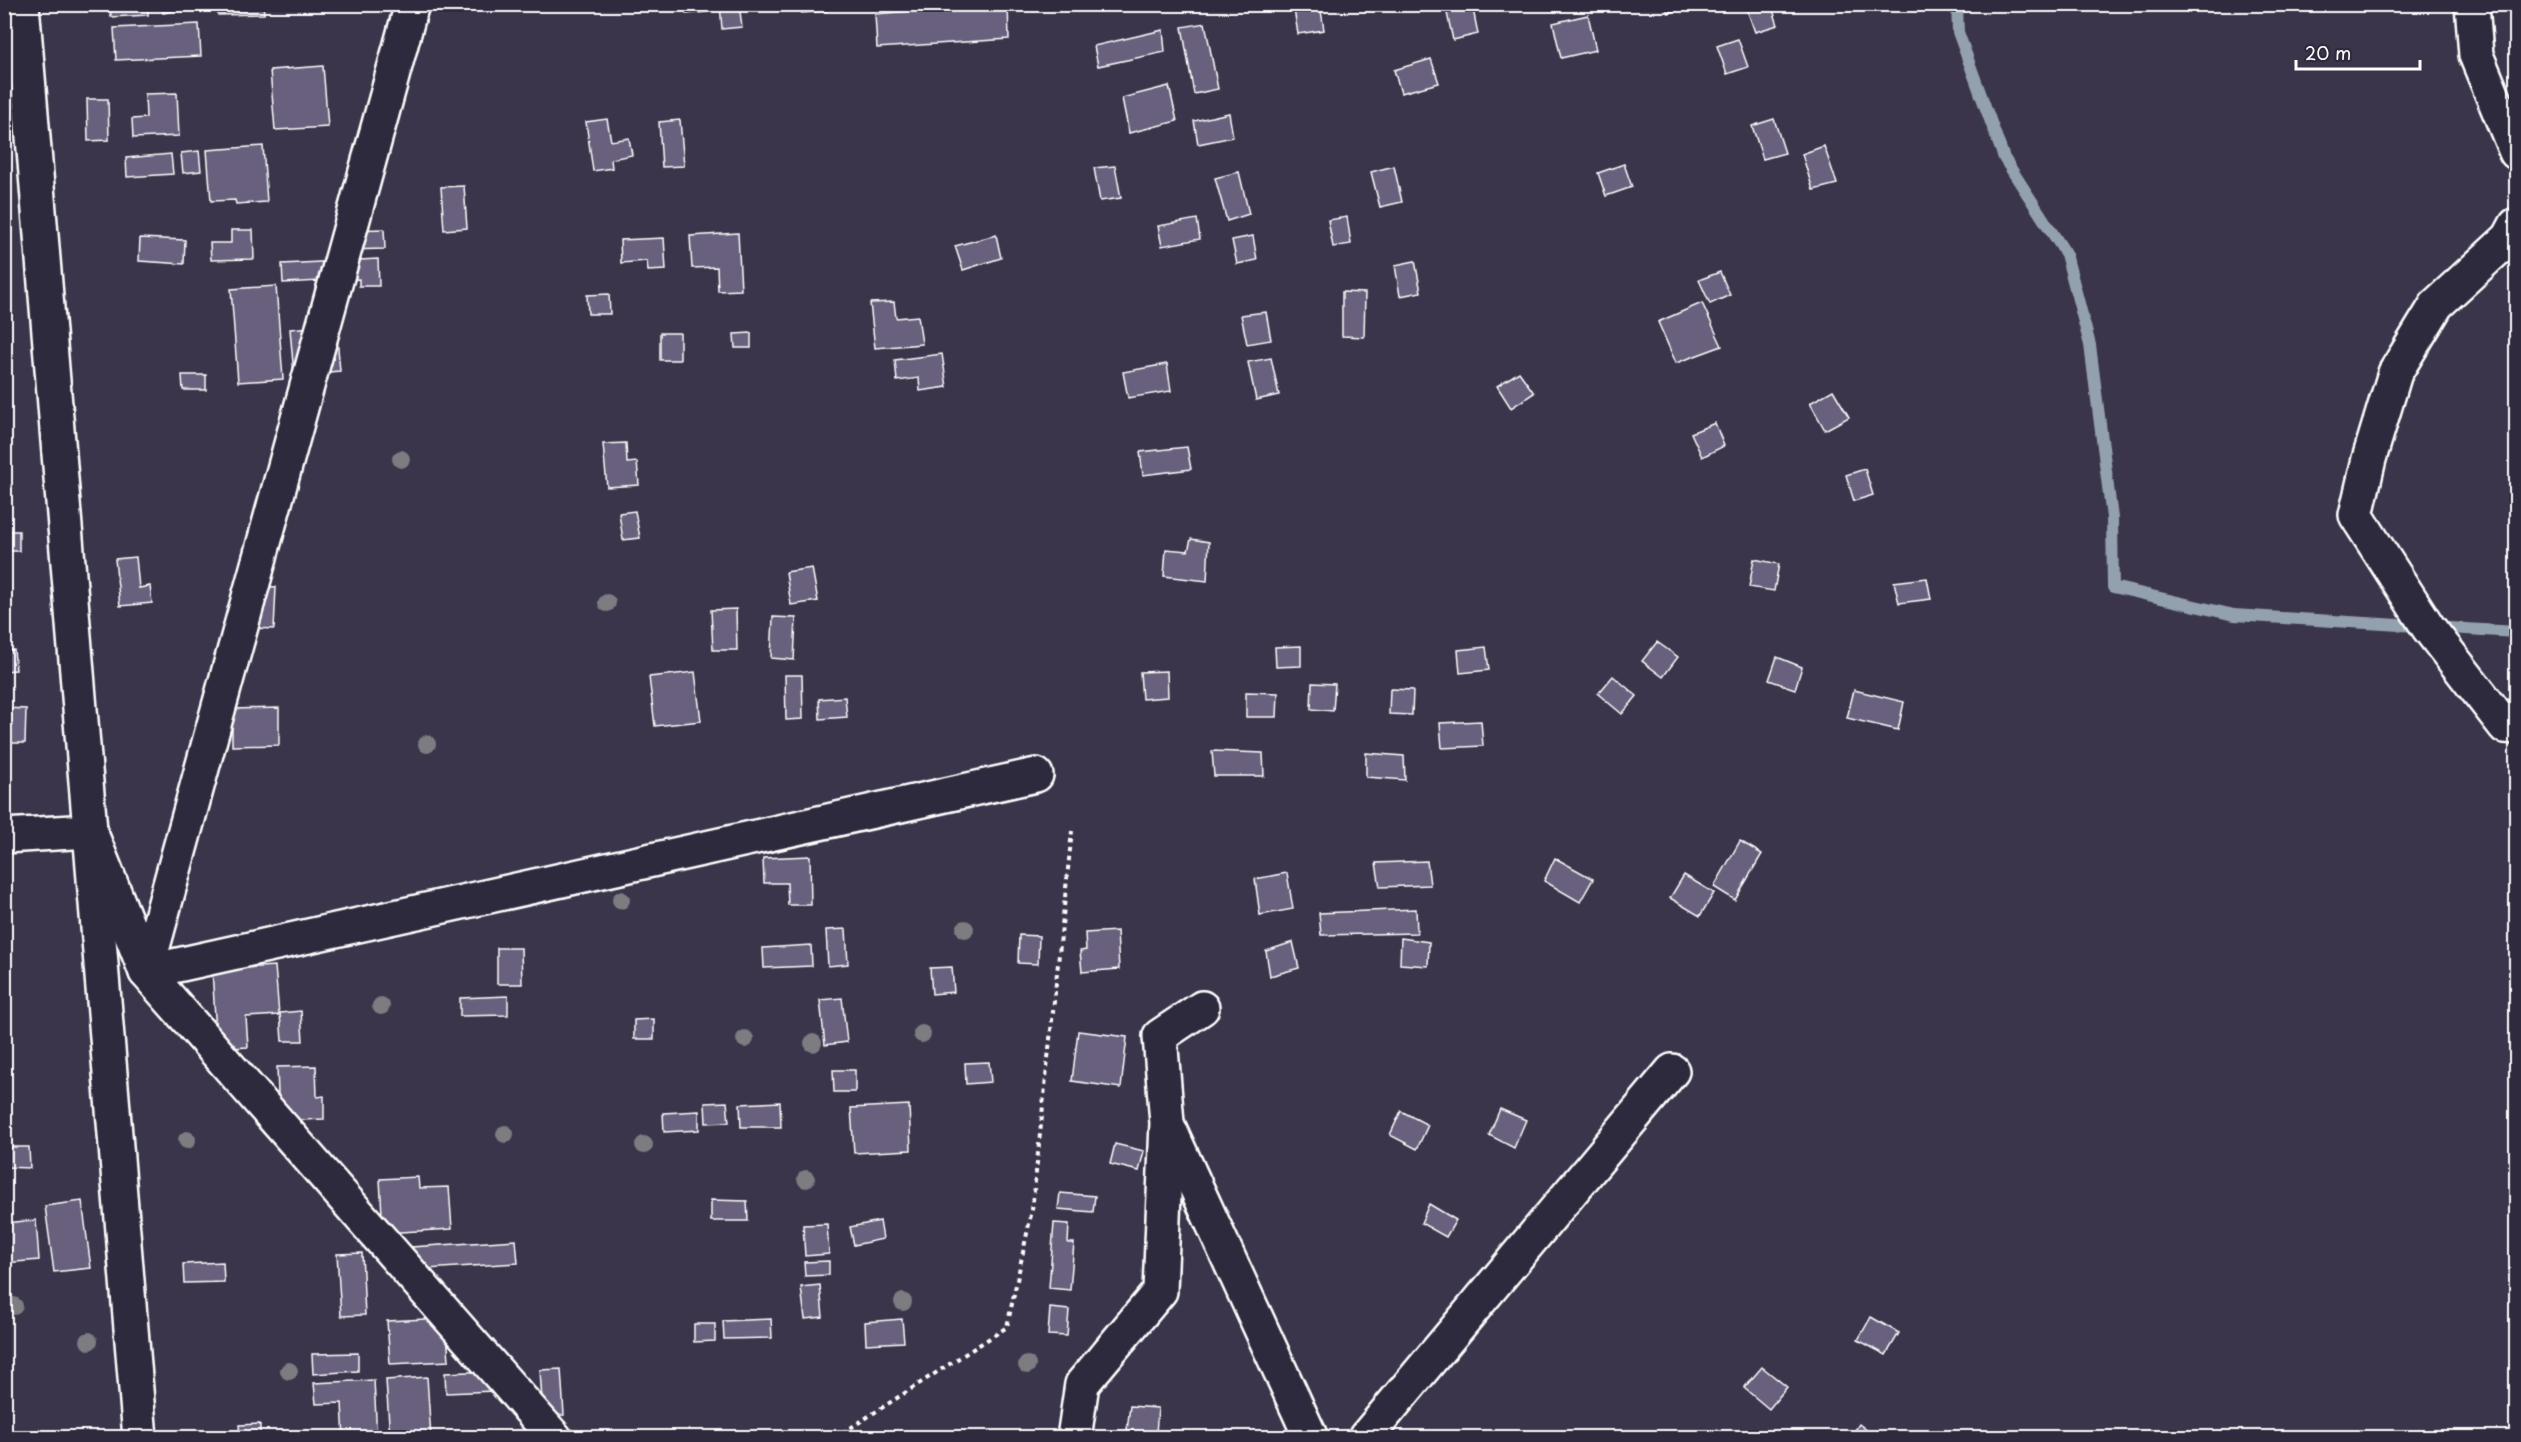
<svg xmlns="http://www.w3.org/2000/svg" width="2521" height="1442" viewBox="0 0 2521 1442" font-family="'Playpen Sans',sans-serif">
<rect width="100%" height="100%" fill="#3a354a"/>
<filter id="ink" filterUnits="userSpaceOnUse"><feTurbulence type="fractalNoise" baseFrequency=".0167" numOctaves="2"/><feDisplacementMap in="SourceGraphic" scale="12" xChannelSelector="R" yChannelSelector="G"/><feConvolveMatrix kernelMatrix="1 2 1 2 8 2 1 2 1" color-interpolation-filters="sRGB"/></filter>
<g filter="url(#ink)">
<g fill="none" stroke-linecap="round" stroke-linejoin="round">
<polyline stroke="#93a0ad" stroke-width="12" points="1957,4 1958,32 2004,158 2066,254 2090,345 2112,518 2113,587 2234,615 2516,632"/>
</g>
<g fill="#67607d" stroke="#fff" stroke-width="1.5">
<polygon points="110,4 148,4 148,15 111,17"/>
<polygon points="162,4 182,4 183,9 163,13"/>
<polygon points="218,4 263,4 264,14 218,15"/>
<polygon points="325,4 361,4 325,7"/>
<polygon points="685,4 706,4 706,12 686,14"/>
<polygon points="720,4 739,4 742,27 722,29"/>
<polygon points="800,4 826,4 827,11 801,13"/>
<polygon points="994,4 1008,4 1009,39 877,48 875,14"/>
<polygon points="1265,4 1284,4 1266,9"/>
<polygon points="1320,4 1324,30 1298,34 1294,9"/>
<polygon points="1445,4 1472,4 1478,34 1453,40"/>
<polygon points="1665,4 1696,4 1696,5 1668,13"/>
<polygon points="1745,4 1771,4 1778,25 1755,32"/>
<polygon points="1588,15 1596,50 1561,58 1553,23"/>
<polygon points="1205,23 1218,89 1194,94 1182,27"/>
<polygon points="199,24 201,56 116,60 114,28"/>
<polygon points="1163,30 1165,52 1098,66 1094,46"/>
<polygon points="1738,39 1748,67 1727,74 1717,46"/>
<polygon points="1431,59 1439,83 1401,93 1394,70"/>
<polygon points="323,66 328,127 275,130 270,70"/>
<polygon points="1169,86 1177,121 1129,133 1122,98"/>
<polygon points="177,93 179,136 133,138 132,119 146,118 145,94"/>
<polygon points="87,99 108,99 109,140 88,141"/>
<polygon points="1229,113 1233,137 1198,144 1194,121"/>
<polygon points="607,119 611,141 629,138 632,155 611,159 612,168 593,171 586,122"/>
<polygon points="1774,119 1785,153 1763,159 1752,126"/>
<polygon points="680,120 684,166 662,167 659,122"/>
<polygon points="263,146 267,202 236,204 235,200 211,201 207,150"/>
<polygon points="1824,146 1837,184 1813,190 1802,154"/>
<polygon points="199,151 201,171 183,173 181,153"/>
<polygon points="171,154 173,174 127,177 126,158"/>
<polygon points="1624,164 1632,187 1606,196 1598,173"/>
<polygon points="1115,166 1121,198 1100,201 1094,168"/>
<polygon points="1394,166 1402,202 1380,207 1371,172"/>
<polygon points="1239,172 1249,214 1227,221 1215,178"/>
<polygon points="464,186 467,228 444,230 441,187"/>
<polygon points="1347,217 1351,244 1333,247 1328,220"/>
<polygon points="1197,219 1200,239 1162,246 1158,226"/>
<polygon points="384,229 385,249 347,250 347,230"/>
<polygon points="231,230 253,230 254,259 211,260 210,243 231,243"/>
<polygon points="738,233 741,290 718,291 717,267 692,268 690,236"/>
<polygon points="996,235 1001,258 963,270 955,246"/>
<polygon points="1253,236 1257,260 1237,264 1232,240"/>
<polygon points="140,238 185,240 184,264 139,261"/>
<polygon points="664,238 666,270 648,271 647,261 621,263 620,240"/>
<polygon points="378,259 379,286 359,286 359,279 283,283 282,264"/>
<polygon points="1415,261 1421,292 1400,296 1395,265"/>
<polygon points="1720,272 1730,295 1710,304 1699,280"/>
<polygon points="276,286 283,379 238,382 231,289"/>
<polygon points="1342,292 1365,293 1364,337 1342,336"/>
<polygon points="609,294 610,314 588,314 587,295"/>
<polygon points="894,302 896,318 918,316 922,344 875,348 870,303"/>
<polygon points="1702,303 1722,346 1676,363 1658,322"/>
<polygon points="1266,312 1271,340 1247,344 1241,315"/>
<polygon points="336,325 340,371 294,375 290,329"/>
<rect x="660" y="333" width="20" height="27"/>
<polygon points="751,333 751,348 735,348 734,334"/>
<polygon points="942,354 947,387 920,391 919,378 897,381 895,360"/>
<polygon points="1271,358 1279,395 1256,400 1248,362"/>
<polygon points="1167,364 1171,391 1128,398 1123,372"/>
<polygon points="1519,372 1534,393 1511,408 1497,386"/>
<polygon points="182,375 206,375 206,390 183,390"/>
<polygon points="1833,390 1849,417 1825,430 1810,403"/>
<polygon points="1715,423 1724,446 1702,457 1691,433"/>
<polygon points="626,443 627,463 637,462 639,485 607,487 603,444"/>
<polygon points="1187,447 1191,469 1143,475 1140,452"/>
<polygon points="1865,469 1873,495 1854,501 1846,475"/>
<polygon points="4,479 6,522 4,522"/>
<polygon points="635,511 640,538 623,540 619,513"/>
<rect x="4" y="531" width="15" height="20"/>
<polygon points="1191,539 1209,542 1207,581 1164,576 1166,549 1188,551"/>
<polygon points="136,557 139,588 150,586 152,603 120,606 115,559"/>
<polygon points="1754,559 1779,564 1774,591 1749,587"/>
<polygon points="812,568 818,601 791,605 786,572"/>
<polygon points="1927,578 1931,599 1899,603 1894,582"/>
<polygon points="256,586 276,587 274,629 253,628"/>
<polygon points="736,609 737,650 713,650 711,610"/>
<polygon points="773,617 796,618 794,660 771,658"/>
<polygon points="1657,642 1678,657 1663,677 1642,661"/>
<polygon points="1301,646 1301,666 1276,667 1275,647"/>
<polygon points="1486,647 1489,670 1460,673 1458,650"/>
<polygon points="14,650 16,670 4,671 4,651"/>
<polygon points="1777,657 1802,667 1795,689 1769,680"/>
<polygon points="1167,671 1168,697 1142,699 1140,672"/>
<polygon points="695,672 701,721 655,726 649,677"/>
<polygon points="785,675 802,675 803,719 786,720"/>
<polygon points="1613,676 1637,696 1622,714 1598,694"/>
<polygon points="1312,683 1335,684 1333,711 1311,709"/>
<polygon points="1390,689 1413,690 1412,715 1389,714"/>
<polygon points="1854,690 1904,702 1898,730 1847,718"/>
<polygon points="1246,692 1278,693 1277,717 1246,717"/>
<polygon points="845,697 847,717 820,719 819,699"/>
<polygon points="5,708 26,709 25,743 4,743"/>
<polygon points="279,708 279,745 232,746 232,709"/>
<polygon points="1481,721 1483,746 1442,748 1440,723"/>
<polygon points="1212,751 1263,753 1264,776 1214,776"/>
<polygon points="1366,753 1404,756 1405,780 1366,777"/>
<polygon points="1740,841 1762,854 1735,900 1714,887"/>
<polygon points="810,856 811,905 788,905 787,883 764,883 763,858"/>
<polygon points="1555,858 1593,879 1580,902 1544,881"/>
<polygon points="1427,861 1430,885 1380,887 1376,863"/>
<polygon points="1287,873 1293,909 1260,915 1255,879"/>
<polygon points="1684,875 1714,893 1700,916 1670,898"/>
<polygon points="1416,909 1417,933 1321,935 1319,913"/>
<polygon points="846,929 848,964 828,966 826,930"/>
<polygon points="1117,931 1119,969 1082,972 1080,951 1086,950 1085,933"/>
<polygon points="1019,935 1039,936 1038,964 1018,963"/>
<polygon points="1401,938 1429,942 1428,966 1400,964"/>
<polygon points="1293,942 1299,968 1270,976 1266,951"/>
<polygon points="811,945 812,966 764,968 763,948"/>
<polygon points="497,948 521,948 522,984 497,984"/>
<polygon points="275,966 279,1015 246,1017 248,1047 217,1049 212,970"/>
<polygon points="952,967 954,992 932,994 930,968"/>
<polygon points="508,996 508,1015 460,1016 460,998"/>
<polygon points="842,998 847,1042 825,1045 820,1000"/>
<polygon points="301,1011 303,1041 282,1041 280,1013"/>
<polygon points="654,1019 654,1039 634,1039 634,1020"/>
<polygon points="1078,1031 1127,1037 1121,1088 1072,1081"/>
<polygon points="989,1062 991,1082 966,1084 965,1063"/>
<polygon points="316,1066 317,1097 324,1096 324,1119 279,1121 277,1067"/>
<polygon points="833,1070 855,1070 855,1092 834,1092"/>
<polygon points="727,1102 729,1122 706,1123 705,1103"/>
<polygon points="780,1102 781,1127 741,1127 740,1104"/>
<polygon points="909,1105 911,1150 854,1153 851,1108"/>
<polygon points="1500,1109 1526,1120 1514,1148 1489,1135"/>
<polygon points="699,1111 699,1130 664,1132 663,1113"/>
<polygon points="1401,1111 1428,1125 1417,1149 1390,1135"/>
<polygon points="1115,1144 1144,1151 1139,1171 1110,1164"/>
<polygon points="4,1147 29,1147 30,1168 4,1167"/>
<polygon points="418,1177 419,1188 449,1187 452,1229 383,1233 380,1179"/>
<polygon points="1060,1193 1095,1196 1093,1212 1058,1209"/>
<polygon points="711,1200 747,1201 748,1221 711,1221"/>
<polygon points="82,1201 91,1268 54,1272 45,1206"/>
<polygon points="1429,1204 1456,1220 1446,1237 1421,1223"/>
<polygon points="36,1220 39,1260 4,1263 4,1223"/>
<polygon points="880,1221 883,1239 854,1245 850,1227"/>
<polygon points="1054,1223 1069,1224 1068,1243 1074,1243 1070,1290 1049,1288"/>
<polygon points="827,1224 829,1254 805,1256 803,1225"/>
<polygon points="516,1240 518,1263 412,1270 411,1247"/>
<polygon points="362,1253 365,1315 341,1316 337,1254"/>
<polygon points="829,1261 829,1275 805,1276 804,1262"/>
<polygon points="223,1262 224,1282 184,1283 183,1264"/>
<polygon points="820,1285 823,1317 805,1319 801,1287"/>
<polygon points="1050,1308 1069,1310 1067,1336 1048,1335"/>
<polygon points="1871,1317 1899,1333 1886,1355 1858,1340"/>
<polygon points="446,1318 449,1361 390,1364 387,1321"/>
<polygon points="771,1319 772,1338 724,1339 723,1321"/>
<polygon points="902,1319 904,1342 866,1344 865,1322"/>
<polygon points="694,1324 715,1324 715,1341 694,1342"/>
<polygon points="358,1353 358,1371 313,1374 312,1354"/>
<polygon points="1762,1367 1787,1387 1769,1409 1744,1388"/>
<polygon points="561,1369 564,1415 543,1416 540,1370"/>
<polygon points="492,1371 494,1391 446,1393 445,1373"/>
<polygon points="427,1377 431,1438 390,1438 386,1380"/>
<polygon points="374,1380 377,1438 344,1438 342,1403 316,1404 314,1383"/>
<polygon points="1130,1406 1158,1408 1156,1433 1127,1430"/>
<polygon points="260,1424 260,1436 240,1436 239,1425"/>
<polygon points="1859,1424 1877,1438 1850,1438"/>
</g>
<g fill="none" stroke-linecap="round" stroke-linejoin="round">
<g stroke="#fff" stroke-width="38">
<g id="street">
<polyline points="22,4 140,1438"/>
<polyline points="412,4 146,972 555,1438"/>
<polyline points="2472,4 2476,55 2516,152"/>
<polyline points="2516,225 2509,238 2437,304 2395,373 2369,459 2356,515 2428,627 2505,726 2516,727"/>
<polyline points="4,836 90,831 146,972 1036,775"/>
<polyline points="1169,1128 1311,1438"/>
<polyline points="1074,1438 1082,1384 1160,1291 1167,1123 1160,1036 1202,1008"/>
<polyline points="1365,1438 1672,1071"/>
</g>
</g>
<polyline stroke="#fff" stroke-width="4" stroke-dasharray="4.5 4.5" stroke-linecap="butt" points="835,1438 1007,1327 1032,1210 1072,831"/>
<use href="#street" stroke="#2f2a3d" stroke-width="33"/>
</g>
<g fill="#7c7b81">
<circle cx="401" cy="459" r="9"/>
<circle cx="607" cy="603" r="9"/>
<circle cx="427" cy="744" r="9"/>
<circle cx="621" cy="900" r="9"/>
<circle cx="965" cy="929" r="9"/>
<circle cx="381" cy="1006" r="9"/>
<circle cx="922" cy="1034" r="9"/>
<circle cx="745" cy="1039" r="9"/>
<circle cx="813" cy="1043" r="9"/>
<circle cx="505" cy="1134" r="9"/>
<circle cx="187" cy="1140" r="9"/>
<circle cx="644" cy="1145" r="9"/>
<circle cx="806" cy="1179" r="9"/>
<circle cx="903" cy="1302" r="9"/>
<circle cx="14" cy="1306" r="9"/>
<circle cx="89" cy="1341" r="9"/>
<circle cx="1027" cy="1365" r="9"/>
<circle cx="289" cy="1371" r="9"/>
</g>
</g>
<rect width="2521" height="1442" fill="none" stroke="#2f2a3d" stroke-width="24"/>
<rect x="12" y="12" width="2497" height="1418" fill="none" stroke="#fff" stroke-width="2" filter="url(#ink)"/>
<path d="M2296 60v9h124v-9" fill="none" stroke="#ffffff" stroke-width="3"/>
<text x="2305" y="60" font-size="18" fill="#ffffff" stroke="#2f2a3d" stroke-width="4.5" paint-order="stroke">20 m</text>
</svg>
